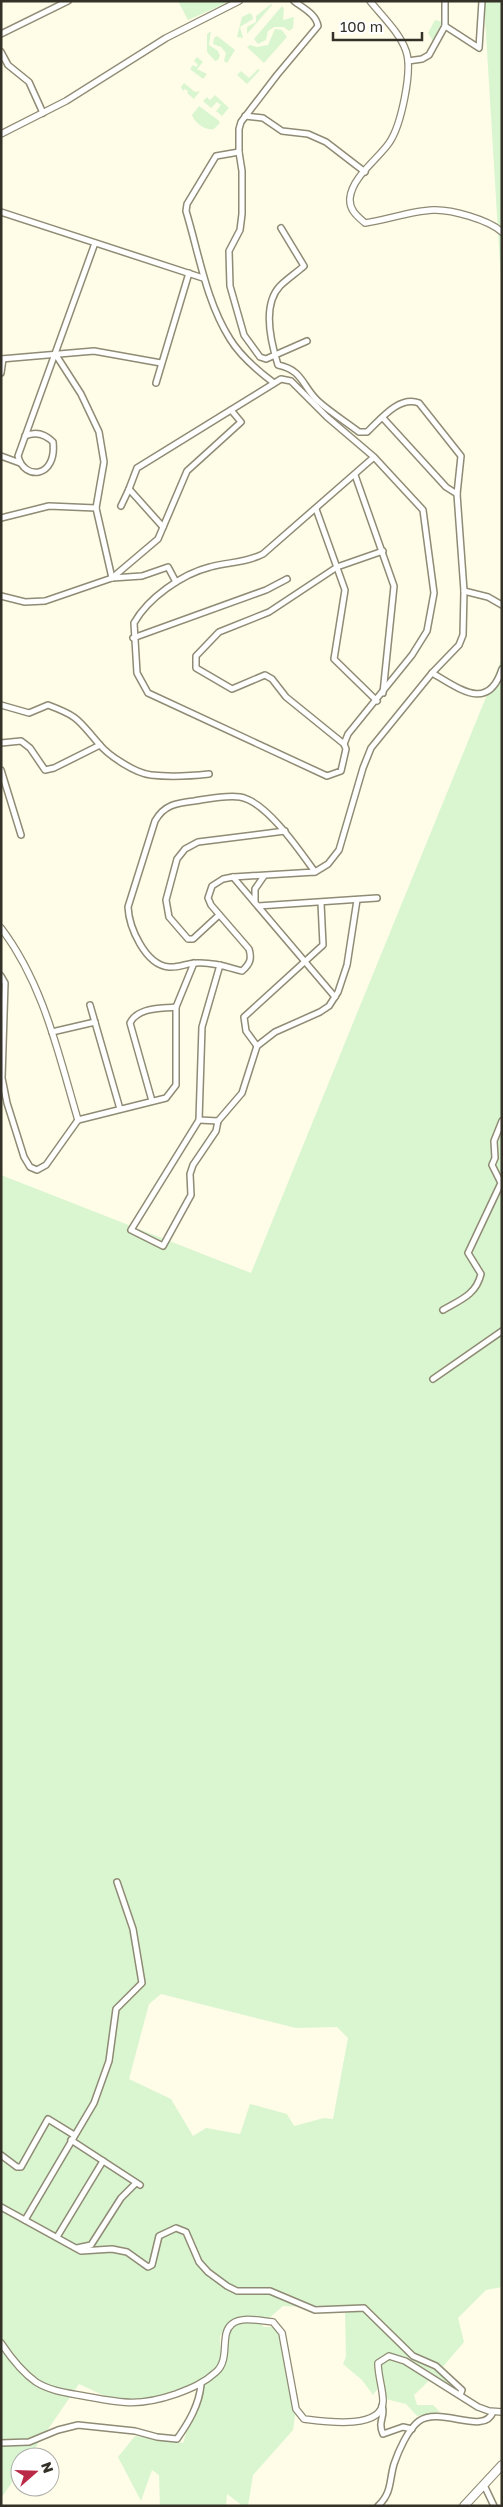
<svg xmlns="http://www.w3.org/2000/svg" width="503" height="2507" viewBox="0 0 503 2507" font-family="'Golos Text',sans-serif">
<rect width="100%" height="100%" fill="#fffce7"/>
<g fill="#d9f6d1" fill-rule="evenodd">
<polygon points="178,1 231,1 188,20"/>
<polygon points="484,1 502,1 502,297"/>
<polygon points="271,4 272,5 247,34 247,27 256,22 256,16"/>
<polygon points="282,6 284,9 283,20 294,17 293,28 289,31 284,27 274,27 268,31 266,40 258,44 254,39"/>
<polygon points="250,13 252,15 253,19 240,27 243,38 237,37 242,17"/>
<polygon points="435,20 442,22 433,41 428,33"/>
<polygon points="275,29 282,30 287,37 264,63 247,47 250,45 257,47 268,45"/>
<polygon points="211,31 209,45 218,51 220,56 218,60 215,61 207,52 207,34"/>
<polygon points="217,36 235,50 227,63 224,61 226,53 221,47 213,44 214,38"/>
<polygon points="197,57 203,62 197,69 207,74 203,79 190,69 193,65 196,67 198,65 194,61"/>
<polygon points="258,69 260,70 247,84 237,75 241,71 249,78"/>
<polygon points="184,83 195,92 200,91 194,99 187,93 188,91 185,89 183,91 181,87"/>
<polygon points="215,95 229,108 222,116 216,111 221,105 217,102 211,108 203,101 207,97 210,100"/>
<path d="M199,106L218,120L220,123L214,129C205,131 195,123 192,115Z"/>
<path d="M502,658V2287L486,2290L458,2318L464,2342L441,2369L452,2381L454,2387L434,2376L414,2395L417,2405H433L440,2412L417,2416L406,2404L386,2399L383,2387L378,2388L373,2395L362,2380L343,2364L346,2357L345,2309L283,2306L266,2321H258L264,2327H279L296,2409L293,2430L253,2475L248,2506H243L227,2494L226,2506H160L159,2475L152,2470L141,2501L118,2457L135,2436L183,2443L201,2385L224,2366L226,2333L232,2321L220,2336L221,2365L182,2392L120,2403L79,2384L29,2457H20V2471L1,2498V1175L251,1273ZM161,1994L296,2028L337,2027L348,2038L333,2119L324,2118L294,2126L287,2114L250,2104L240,2134L206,2128L193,2136L171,2099L129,2079L149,2004Z"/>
</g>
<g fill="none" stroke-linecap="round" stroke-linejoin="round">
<g stroke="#8f8b74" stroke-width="8">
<g id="minor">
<path d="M294,1C303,8 316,14 318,26L277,75L241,122L239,129V152L242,171V214L240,230L229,251L230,286L244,335L260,357L266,359L307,341"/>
<polyline points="445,26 479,48 482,1"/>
<polyline points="1,34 68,1"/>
<polyline points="1,52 8,65 29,82 43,113"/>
<polyline points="408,61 422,59 429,55 445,26 445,1"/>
<polyline points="245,116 263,118 282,131 308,134 326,142 365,172"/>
<path d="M239,152L216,156L187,204L186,211C199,254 206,301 230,339C241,357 258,371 274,383"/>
<polyline points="1,212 203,278"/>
<path d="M281,228L304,266C296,273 287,279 280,286C262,305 271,343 278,365C303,370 302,386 318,401C330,412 346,422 359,432H367C380,420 399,395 419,403L461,456L457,494L464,591L463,635L459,645L432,673L371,748L363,768L339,850L328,864L315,872L233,877L223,879L212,886L208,898L211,905L249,949C252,959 250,964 242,971C227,967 212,962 196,963C188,963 178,968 169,967C145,965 129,927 128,907L155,821C164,805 176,803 194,801C208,799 225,795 240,797C266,801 300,851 315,872"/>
<polyline points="56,355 81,394 99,432 104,462 96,508 112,578"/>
<polyline points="1,359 94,351 161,363"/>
<polyline points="1,373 3,359"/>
<polyline points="156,383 189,273"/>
<polyline points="383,418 446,487 457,494"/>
<path d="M25,436C36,431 45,434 53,442C57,478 24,481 18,456L95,243"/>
<polyline points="1,456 20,463"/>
<polyline points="355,475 394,586 383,693"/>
<path d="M129,489L137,468L281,379L291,381L327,417L374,457L423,510L434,593L427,631L412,655L348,734L344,744L346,749L341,771L327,776L148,693L137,673L134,623C148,598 182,574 210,567C228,562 246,563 263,554L374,457"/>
<polyline points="121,506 129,489 163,527"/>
<polyline points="316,509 345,590 334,659 377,701"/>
<polyline points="1,518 49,506 96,508"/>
<polyline points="112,578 142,576 168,567 176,582"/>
<polyline points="464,591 488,597 502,605"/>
<polyline points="1,596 25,602 45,601 112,578 158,539 187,471 241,422 231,410"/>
<polyline points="133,638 266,590 287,579"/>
<path d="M432,673C459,688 488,713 502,669"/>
<path d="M1,705L29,713L48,705C80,717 78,720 99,744C109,756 135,773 151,775C169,777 191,776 209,774"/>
<polyline points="1,743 21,741 30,748 45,770 54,768 100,745"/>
<polyline points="344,744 286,697 272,679 265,675 232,689 196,668 196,656 219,632 269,612 337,567 383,551"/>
<polyline points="1,770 21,835"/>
<polyline points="233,877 335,997"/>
<polyline points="255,902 255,889 264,876"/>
<polyline points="258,906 377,898"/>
<polyline points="219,915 193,939 188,939 169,917 166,900 177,859 185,849 198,842 285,831"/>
<polyline points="220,965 202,1027 199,1120 131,1230 163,1246 191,1195 190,1174 193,1165 216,1131 218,1121 242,1093 257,1046 275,1032 320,1012 329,1006 338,992 347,965 357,900"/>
<polyline points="1,976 5,983 2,1078 7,1103 24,1157 30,1167 37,1170 46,1165 78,1120 166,1098 176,1085 176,1007 194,963"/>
<polyline points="90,1005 120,1109"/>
<polyline points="52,1032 95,1022"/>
<polyline points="257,1046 246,1031 244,1017 323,945 321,903"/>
<path d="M152,1101L130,1023C138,1007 160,1009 176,1007"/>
<polyline points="199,1120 218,1121"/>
<path d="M443,1310C460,1300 476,1295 481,1274L468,1253L501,1183L492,1165L495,1158L494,1141L502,1121"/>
<polyline points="433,1379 502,1331"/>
<polyline points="71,2140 140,2185"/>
<polyline points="1,2155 17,2167 21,2167 48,2119 74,2135"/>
<polyline points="1,2207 81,2251 112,2249 127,2252 148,2267 152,2265 159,2236 176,2228 186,2232 199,2262 208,2272 227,2286 237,2291 270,2291 315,2310 364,2308 413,2356 436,2366 462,2390 460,2395"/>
<polyline points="25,2220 94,2103 109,2061 116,2009 142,1983 133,1929 117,1882"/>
<polyline points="57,2237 103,2161"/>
<polyline points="77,2248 91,2245 121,2198 136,2183"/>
<path d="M382,2406C386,2416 377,2421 383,2434L403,2427L412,2429"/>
<path d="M1,2443L29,2442L58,2430L78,2425L135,2431L157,2437L177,2439C189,2422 199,2405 201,2385"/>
<polyline points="484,2485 494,2506"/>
<path d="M378,2506C392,2493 389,2481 394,2464C398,2452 408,2429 419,2421C441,2406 484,2436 493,2412"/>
</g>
</g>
<g stroke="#8f8b74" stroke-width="8">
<g id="tertiary">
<path d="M370,1C382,16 400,33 406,51C413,70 401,126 389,143C378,159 352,177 350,198C349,210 357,216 365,223C387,220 410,211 433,210C451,209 489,220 502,232"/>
<polyline points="1,134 66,101 166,38 239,1"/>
<path d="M1,928C44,985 58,1053 78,1120"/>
<path d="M1,2343C11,2358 22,2372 36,2382C50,2391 68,2393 84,2396C122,2403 138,2407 176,2394C192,2388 204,2383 216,2372C231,2359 219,2334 232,2324C241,2316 262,2321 273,2322L282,2333L296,2409L304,2419C321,2421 383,2431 383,2401C383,2389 378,2376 378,2363L389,2356L405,2361L478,2407L489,2411L502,2412"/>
</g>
</g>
<g stroke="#8f8b74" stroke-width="10">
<polyline id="trunk" points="464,2506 502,2465"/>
</g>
<use href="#minor" stroke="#fff" stroke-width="5"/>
<use href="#tertiary" stroke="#fff" stroke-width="5.5"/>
<use href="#trunk" stroke="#fff" stroke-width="8"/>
</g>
<rect width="503" height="2507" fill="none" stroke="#333128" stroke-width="5"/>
<g transform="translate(35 2472) rotate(70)"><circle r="24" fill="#ffffff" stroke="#adada9"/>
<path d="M0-4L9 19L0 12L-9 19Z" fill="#ba2947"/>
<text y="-8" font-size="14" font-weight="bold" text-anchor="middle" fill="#333128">N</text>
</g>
<path d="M333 32v8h89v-8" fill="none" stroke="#333128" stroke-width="2.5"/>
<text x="340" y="32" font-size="15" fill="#333128" stroke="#ffffff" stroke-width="4" paint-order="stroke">100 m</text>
</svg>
